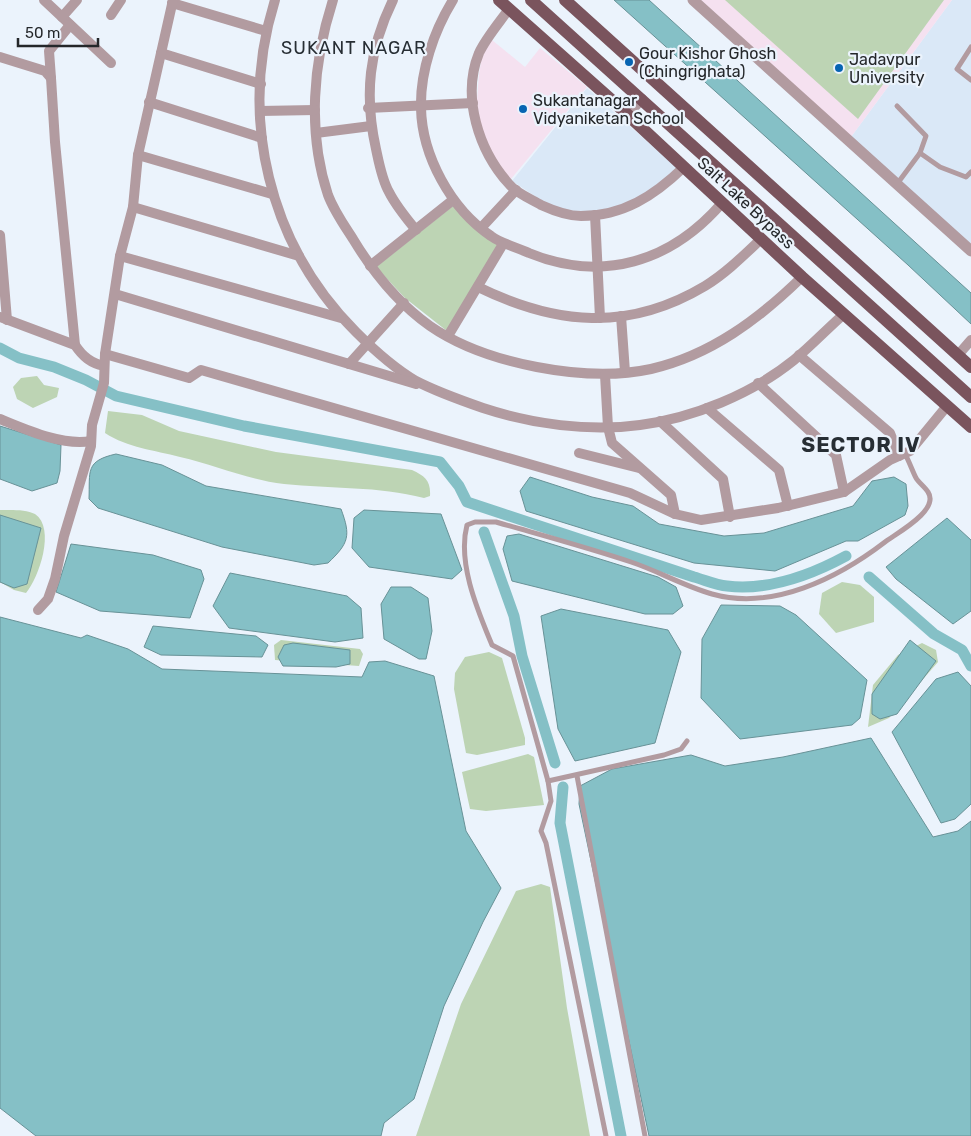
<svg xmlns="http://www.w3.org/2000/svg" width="971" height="1136" viewBox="0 0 971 1136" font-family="Rubik,sans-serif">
<rect width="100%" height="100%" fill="#ebf3fc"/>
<g fill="#dae8f7">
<polygon points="952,0 971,0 971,245 851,137"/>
<polygon points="587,88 678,169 639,201 580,215 553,208 512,181"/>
</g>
<g fill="#f5e1f0">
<polygon points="701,0 952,0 851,137"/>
<polygon points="492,40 525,67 540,48 587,87 511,179 498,165 486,142 479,117 477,100 479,74 482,56"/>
</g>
<g fill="#bdd4b4">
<polygon points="725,0 944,0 858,119"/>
<polygon points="453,206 499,245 447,331 405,298 376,267"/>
<polygon points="37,376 44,385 59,388 57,397 33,408 17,399 13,387 21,378"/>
<path d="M108,411L142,415L179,431L276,452L412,470C425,476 431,481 430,496L424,498C378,486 331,489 284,484C249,480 215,465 180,457C154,450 128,448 105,433Z"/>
<path d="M0,510C10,510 26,509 35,514C56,528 39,578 26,593L14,590L0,582Z"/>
<polygon points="842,582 860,585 874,597 874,622 836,633 819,614 822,593"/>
<polygon points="281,640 360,649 363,654 359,666 275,660 274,645"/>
<polygon points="922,643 936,650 938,662 889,718 868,727 873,685 898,655"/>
<polygon points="489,652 502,658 525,738 525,745 477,755 466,753 454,689 455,673 465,657"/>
<polygon points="528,754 534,757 544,805 486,811 470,809 462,772"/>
<polygon points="541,884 550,887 567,1008 590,1136 416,1136 461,1004 516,891"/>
</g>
<g fill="#85c0c6" stroke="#689297">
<polygon points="614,0 649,0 971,293 971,324 908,265"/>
<polygon points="0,426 61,445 60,471 57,483 32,491 0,479"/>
<path d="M116,454L162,465L206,486L341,509C351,536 349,543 328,563L314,565L222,547L98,508L89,499C90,471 85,461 116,454Z"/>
<polygon points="530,477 592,497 633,506 659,524 724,536 764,533 853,506 872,481 894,477 906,484 908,506 905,515 858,541 846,541 775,571 694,563 526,511 520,491"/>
<polygon points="364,510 441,514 462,570 452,579 369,567 352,548 354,518"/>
<polygon points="0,515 41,528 27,584 14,588 0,582"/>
<polygon points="947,518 971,540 971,611 953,624 896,579 886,567"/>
<polygon points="519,534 658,577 676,587 683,606 673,614 645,614 512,581 503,549 507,536"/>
<polygon points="71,544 153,555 201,570 204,579 190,618 100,611 56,592"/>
<polygon points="230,573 347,596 361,608 363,638 335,642 229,628 213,606"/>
<polygon points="391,587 411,587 428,598 432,631 426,659 419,659 384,639 381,604"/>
<polygon points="721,605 780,606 796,615 867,680 860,718 852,725 740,739 701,698 702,639"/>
<polygon points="561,609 668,630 681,652 655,743 575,761 558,729 541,616"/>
<polygon points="0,617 81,638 87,635 128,649 162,669 362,677 369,662 385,661 434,676 466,831 501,888 483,922 444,1006 414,1099 384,1123 381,1136 36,1136 0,1108"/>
<polygon points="153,626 256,636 268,645 262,657 161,655 144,647"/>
<polygon points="910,640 936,661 897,714 880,719 872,714 872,694"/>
<polygon points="293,643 350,650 350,664 336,667 283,666 278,657 284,645"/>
<polygon points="958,672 971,686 971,804 955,819 941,823 892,732 936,679"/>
<polygon points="871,738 933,837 958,831 971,821 971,1136 649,1136 579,804 580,786 612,769 691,755 725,766 783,757"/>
</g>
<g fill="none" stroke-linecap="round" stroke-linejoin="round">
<g stroke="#85c0c6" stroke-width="11">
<path d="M0,348L19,358L54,367L86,380L116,396L244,426L440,462L459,486L467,502L694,577C705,580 716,585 727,586C769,591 811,575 846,556"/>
<polyline points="484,532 514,616 522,656 555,763"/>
<polyline points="869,577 934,634 962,650 971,666"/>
<polyline points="563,787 560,823 621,1136"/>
</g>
<g stroke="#b29ba0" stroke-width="5">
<polyline points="971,47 957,69 971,80"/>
<polyline points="897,106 926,136 920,153 897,184"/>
<polyline points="920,153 940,167 966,177 971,172"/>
<polyline points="577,776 645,1136"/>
<polyline points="548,781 664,755 681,749 687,741"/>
<path d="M606,1136L546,843L541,831L551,801L548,781L513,656L492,645C478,611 457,563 467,525L475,522H496C541,535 586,547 631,562C658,571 684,586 712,594C773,611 838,578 885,542C897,533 940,510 928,492C925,487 919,483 916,478C912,470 909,461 905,454"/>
</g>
<g stroke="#b29ba0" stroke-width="10">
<polyline points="44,0 111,63"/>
<path d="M275,0C238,118 269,245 356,332C373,349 394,368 416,381C437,392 460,400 483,408C532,424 588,432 640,425C693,418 752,394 794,360C811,346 827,329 844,314"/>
<path d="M333,0C313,62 307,132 328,195C334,211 344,225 353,239C373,272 399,304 430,326C485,364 586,383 651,369C711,355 759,319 802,277"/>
<path d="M393,0C369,49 364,95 376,149C379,163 382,180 389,192C396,206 406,218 416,230"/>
<path d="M453,0C434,31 420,71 421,108C422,156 451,209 491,236C502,244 516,247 529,253C602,283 671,262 722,203"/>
<polyline points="172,3 266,31"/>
<path d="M509,9C499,23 486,38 479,53C461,97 479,151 509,184C516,193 531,199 541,205C552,210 567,216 581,216C623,216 654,196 684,167"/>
<polyline points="111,15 121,0"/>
<polyline points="62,17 77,0"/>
<polyline points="161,53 261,84"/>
<polyline points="0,57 45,71 51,78 55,142 75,345"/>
<polyline points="51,78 49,51 70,25"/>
<polyline points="149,102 262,138"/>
<polyline points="368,108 473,103"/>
<polyline points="260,111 315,110"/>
<polyline points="627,115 642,99"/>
<polyline points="316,133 371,126"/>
<polyline points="138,155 272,194"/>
<polyline points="133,207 299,256"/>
<polyline points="595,215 600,318"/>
<polyline points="481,228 516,190"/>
<polyline points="0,235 7,320"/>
<polyline points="120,256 341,318"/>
<polyline points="370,266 453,200"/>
<path d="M478,287C556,325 628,332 705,286C726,273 743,256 761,239"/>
<polyline points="115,294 416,384"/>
<polyline points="621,316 625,372"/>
<path d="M0,317L75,345C83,357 91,363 104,366"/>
<polyline points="448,336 503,244"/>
<polyline points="105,354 189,378 201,370 630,493 675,514 701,520 778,508 844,492 890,460 910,451 947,406"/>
<polyline points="799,355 890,433 899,456"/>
<polyline points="958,355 971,340"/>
<polyline points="349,364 404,303"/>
<polyline points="605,375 608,427 612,443 671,495 675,514"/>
<polyline points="758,383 836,455 844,492"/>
<polyline points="707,408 779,470 788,506"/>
<path d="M0,419C27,430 62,446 91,441"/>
<polyline points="660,421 723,479 730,517"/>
<polyline points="579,453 639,468"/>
<polyline points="38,610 48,599 55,579 64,536 91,446 92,425 104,383 105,354 120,256 133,207 138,155 173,0"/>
</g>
<polyline stroke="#b29ba0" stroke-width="11" points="693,0 971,251"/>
<g stroke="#7a545d" stroke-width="12">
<polyline points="499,0 615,103 802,277 971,427"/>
<polyline points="531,0 971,397"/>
<polyline points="565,0 971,367"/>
</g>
</g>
<g fill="#0764b2" stroke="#ebf3fc" stroke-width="2">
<circle cx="629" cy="62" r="5"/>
<circle cx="839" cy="68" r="5"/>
<circle cx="523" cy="109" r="5"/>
</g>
<g text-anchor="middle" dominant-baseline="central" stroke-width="4.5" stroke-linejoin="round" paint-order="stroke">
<g font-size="16" fill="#24272a" stroke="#ebf3fc" text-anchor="start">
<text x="639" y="53">Gour Kishor Ghosh<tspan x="639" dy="18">(Chingrighata)</tspan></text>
<text x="849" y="59">Jadavpur<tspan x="849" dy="18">University</tspan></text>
<text x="533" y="100">Sukantanagar<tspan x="533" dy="18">Vidyaniketan School</tspan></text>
</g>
<g font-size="16" fill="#24272a" stroke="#ebf3fc">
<text transform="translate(746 203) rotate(43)">Salt Lake Bypass</text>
</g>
<g font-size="18" letter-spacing="1" fill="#272e34" stroke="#ebf3fc">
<text x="354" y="48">SUKANT NAGAR</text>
</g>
<g font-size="21" font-weight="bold" letter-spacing="1" fill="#272e34" stroke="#ebf3fc">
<text x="861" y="444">SECTOR IV</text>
</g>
</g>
<path d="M18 38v8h80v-8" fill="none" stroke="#24272a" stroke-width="2.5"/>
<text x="25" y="38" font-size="15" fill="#24272a" stroke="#ebf3fc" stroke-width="4" paint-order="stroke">50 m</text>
</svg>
